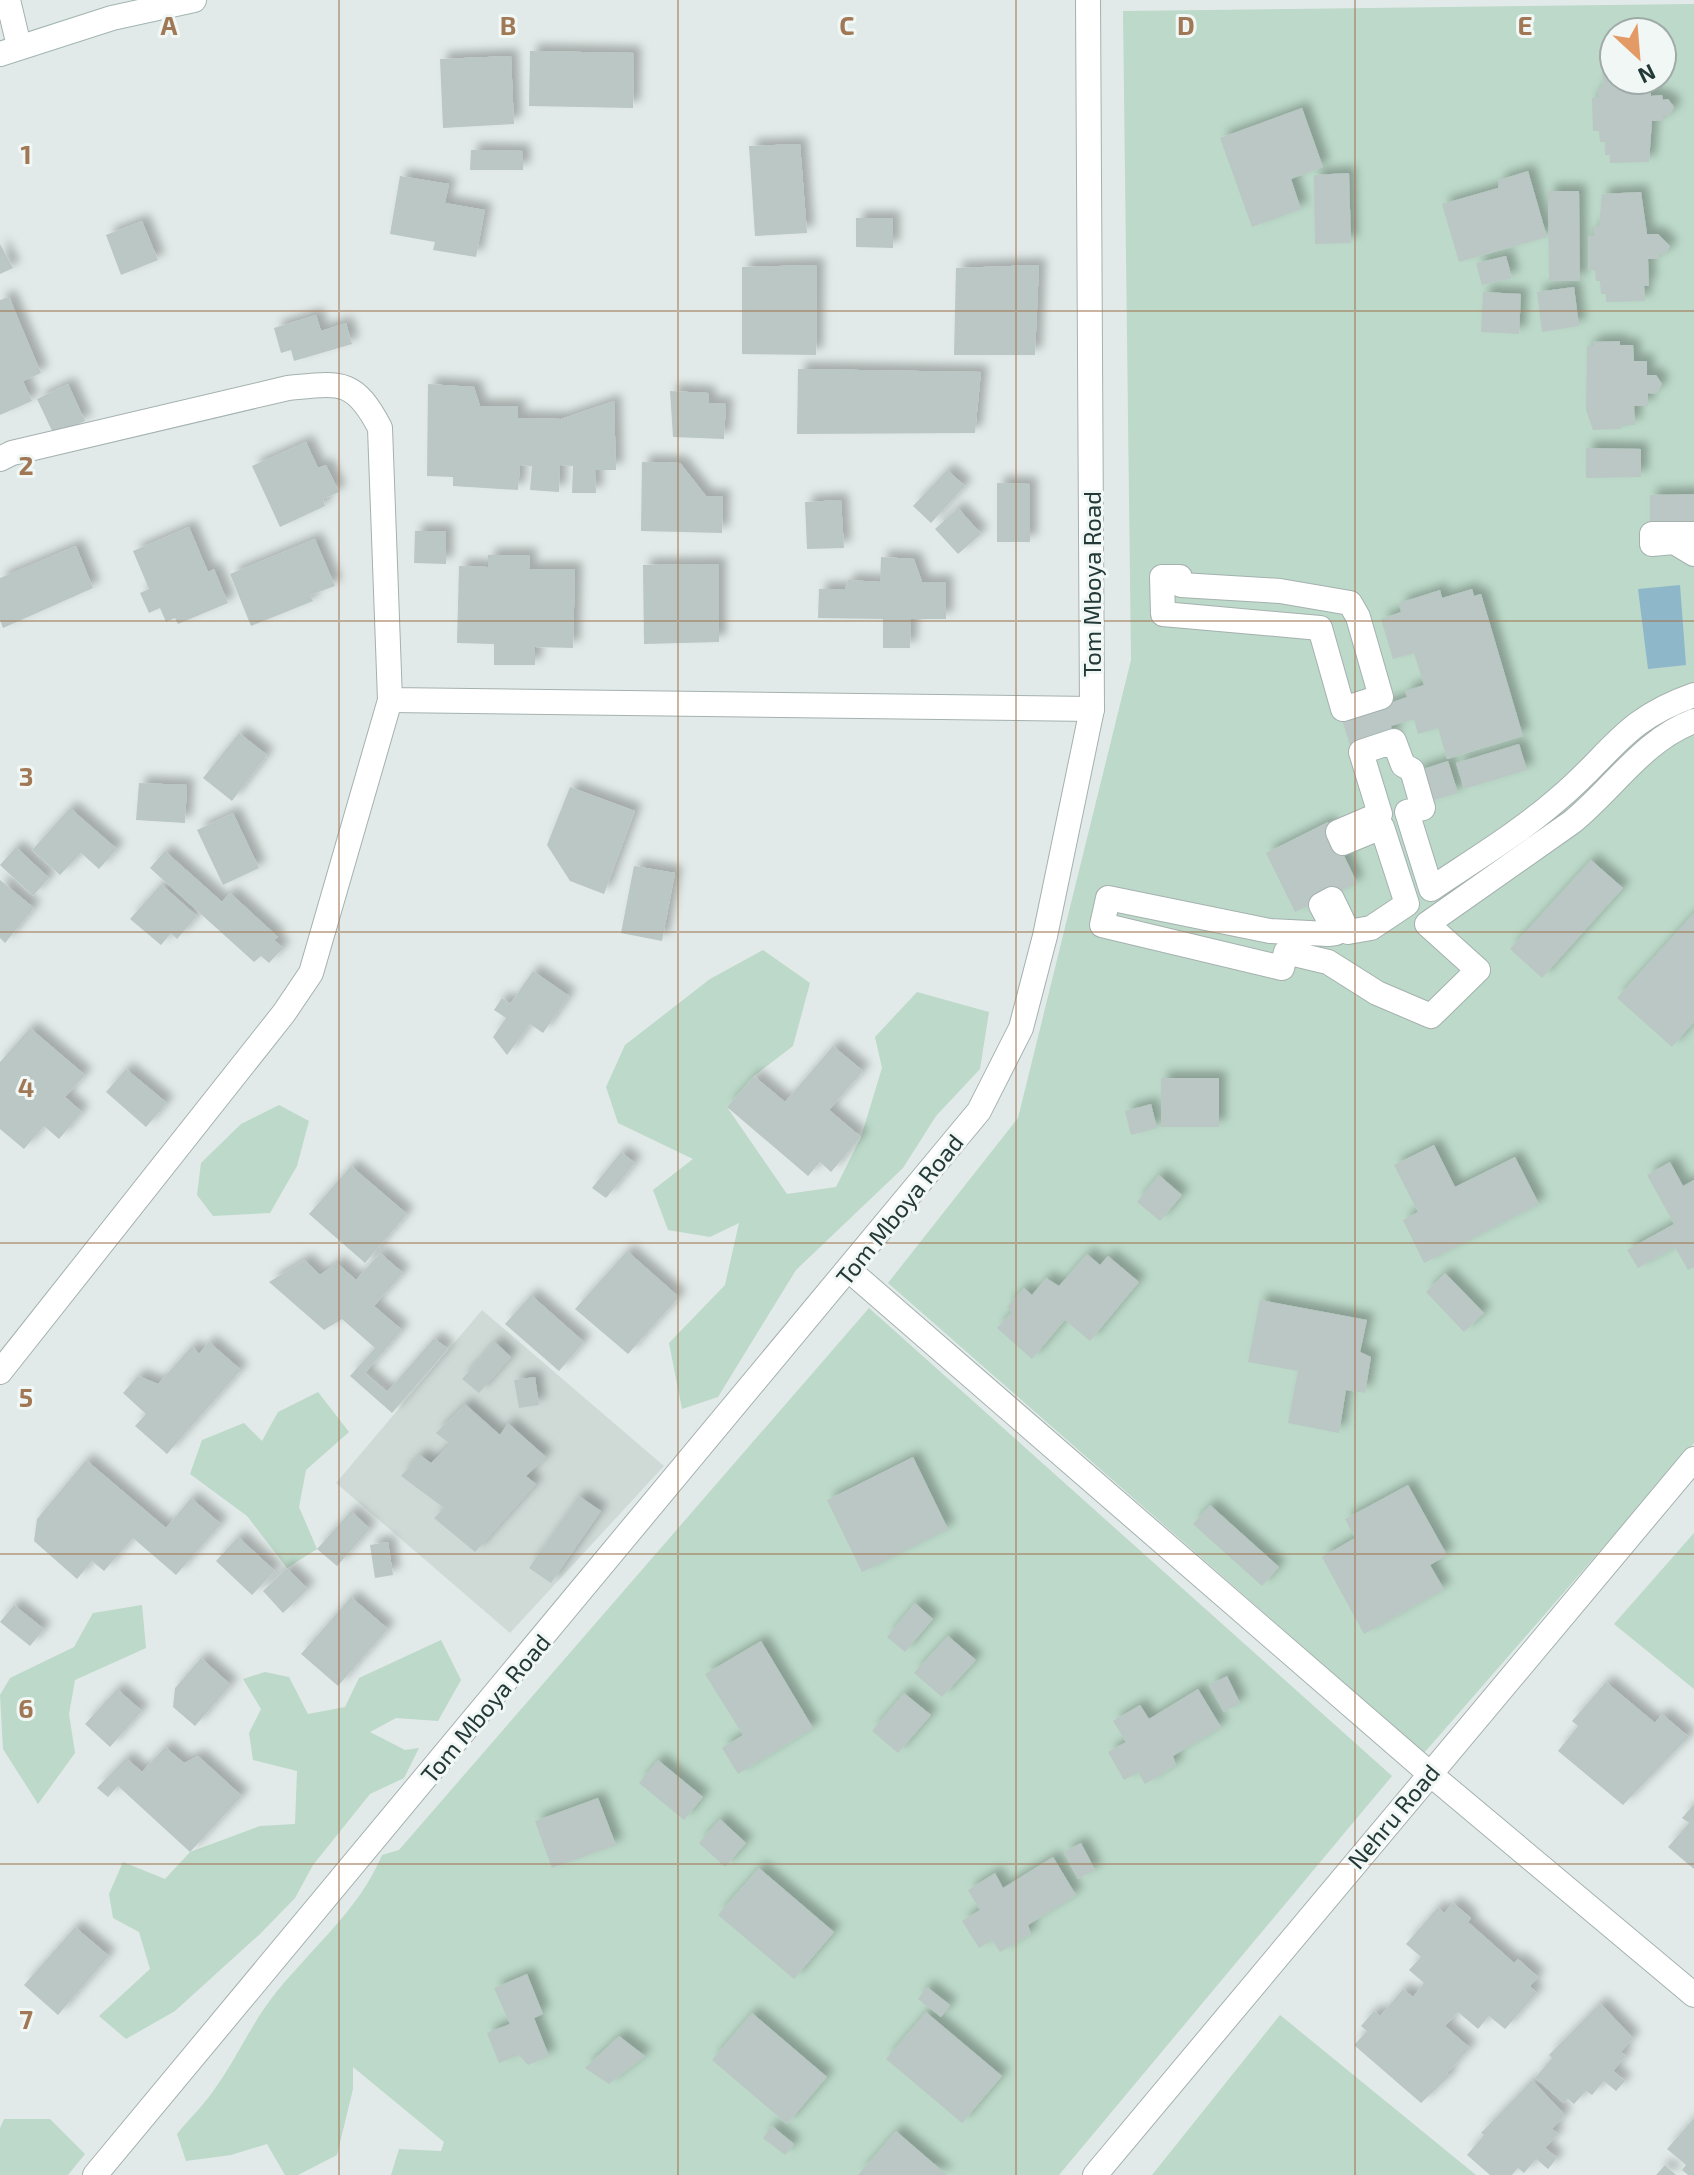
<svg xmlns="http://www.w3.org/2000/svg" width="1694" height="2175" viewBox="0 0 1694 2175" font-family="'Exo 2',sans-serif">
<defs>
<filter id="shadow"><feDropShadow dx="7" dy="-7" stdDeviation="4" flood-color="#0004"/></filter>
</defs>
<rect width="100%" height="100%" fill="#e1eae8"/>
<polygon fill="#cfdad7" points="482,1310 664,1466 510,1633 336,1483"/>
<g fill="#bcd9c9" fill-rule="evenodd">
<path d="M1694,4V1443L1424,1753L888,1283L1018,1118L1131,660L1123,11ZM1614,32H1662V80H1614Z"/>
<polygon points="763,950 810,983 793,1046 754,1076 727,1107 787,1194 836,1187 861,1137 882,1068 875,1037 917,992 989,1012 980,1069 936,1116 903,1168 796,1270 718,1397 682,1409 669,1343 725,1285 739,1223 710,1237 668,1230 653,1190 693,1159 618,1123 606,1087 625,1045 710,979"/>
<polygon points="279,1105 309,1121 297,1166 270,1213 213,1216 197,1195 201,1163 241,1124"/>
<path d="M869,1308L1392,1776L1059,2175H391L399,2149L441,2151L444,2142L353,2067V2089L337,2155L298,2175H285L267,2144L231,2155L186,2161L177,2134C190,2118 205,2104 216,2087C236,2059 250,2027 271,1999C308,1951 359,1911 382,1855L399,1850Z"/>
<polygon points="318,1392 349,1432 306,1470 299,1507 317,1549 287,1568 247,1516 190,1474 202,1440 244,1423 262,1441 278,1412"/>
<polygon points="1694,1533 1694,1689 1614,1624"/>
<polygon points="142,1605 146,1648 75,1680 69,1714 75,1753 38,1804 3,1749 0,1695 10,1678 74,1647 93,1613"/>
<polygon points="441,1640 461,1680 438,1721 396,1718 370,1732 405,1750 419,1748 404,1778 370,1794 313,1865 295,1898 260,1934 175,2011 126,2039 99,2016 150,1969 139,1932 113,1918 109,1894 123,1862 165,1879 190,1852 260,1826 295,1824 297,1771 253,1760 249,1733 261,1709 243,1679 265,1672 289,1677 308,1714 345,1707 359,1678"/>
<polygon points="1280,2015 1476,2175 1152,2175"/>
<polygon points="4,2119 50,2119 85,2154 68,2175 0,2175 0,2128"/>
</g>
<polygon fill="#8eb7ca" points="1680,585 1686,665 1648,669 1638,589"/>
<g fill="#bac7c4" filter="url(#shadow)">
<polygon points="530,51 634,53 633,108 529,106"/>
<polygon points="1606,55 1614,55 1614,80 1651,80 1651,96 1662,95 1663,100 1668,99 1674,107 1669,116 1663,116 1663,121 1652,121 1649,162 1610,163 1610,155 1605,155 1605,142 1600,142 1599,131 1593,131 1592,98 1598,97 1598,87 1603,87 1602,67 1607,67"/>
<polygon points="511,56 514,124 443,128 440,59"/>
<polygon points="1302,108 1323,167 1291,179 1301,209 1252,227 1220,138"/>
<polygon points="800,144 807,233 755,236 749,146"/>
<polygon points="471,150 523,151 523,170 470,170"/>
<polygon points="1528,171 1547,237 1459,262 1442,204 1498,188 1499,180"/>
<polygon points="1349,173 1351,243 1315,244 1314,175"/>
<polygon points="400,176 449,184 445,203 485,210 476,257 433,250 435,242 390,234"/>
<polygon points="1548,191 1579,191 1580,281 1549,281"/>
<polygon points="1641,192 1647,234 1658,234 1670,246 1665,255 1659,254 1659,259 1648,259 1649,286 1644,286 1645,301 1606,302 1606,294 1601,294 1600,281 1596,281 1595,270 1589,270 1588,236 1594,236 1594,226 1599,226 1602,194"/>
<polygon points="856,218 893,218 893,248 856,247"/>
<polygon points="142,221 158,260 121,275 106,235"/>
<polygon points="0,244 13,268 0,274"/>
<polygon points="1506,256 1512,278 1482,285 1476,263"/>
<polygon points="817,265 816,355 742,354 742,267"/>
<polygon points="1039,265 1035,355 954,355 956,268"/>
<polygon points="1574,287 1579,326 1542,332 1537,292"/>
<polygon points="1483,292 1521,294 1519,334 1481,332"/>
<polygon points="9,297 41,373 23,381 32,401 0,415 0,300"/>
<polygon points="316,315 321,331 346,323 352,344 294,361 291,350 281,353 274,328"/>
<polygon points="1620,341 1620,345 1633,345 1634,361 1647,361 1647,375 1656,375 1662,384 1656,394 1648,393 1648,406 1634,406 1635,425 1621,425 1621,429 1593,430 1586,410 1587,346 1593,346 1593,342"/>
<polygon points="798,369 981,372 975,433 797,434"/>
<polygon points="68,384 85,421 54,435 37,399"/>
<polygon points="428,384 474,387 480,406 518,406 518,418 561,419 614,401 616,470 595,470 596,493 572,493 573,466 560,465 559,492 530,490 532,466 520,465 518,490 453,486 453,477 427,476"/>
<polygon points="670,391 708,393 709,403 726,404 724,439 673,437"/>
<polygon points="306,442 318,468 326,465 339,492 323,499 325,506 280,527 252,466"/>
<polygon points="1586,448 1641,449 1641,477 1586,478"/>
<polygon points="642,462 680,463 706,496 723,496 722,533 641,531"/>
<polygon points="947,470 965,486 931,523 913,506"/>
<polygon points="997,483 1030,484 1030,542 997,542"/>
<polygon points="1694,494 1694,532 1650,532 1650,495"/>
<polygon points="841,500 844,548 807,549 805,502"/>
<polygon points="958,508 981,534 958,554 935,529"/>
<polygon points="189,527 208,572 214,569 228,603 178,624 175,618 166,622 160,608 149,613 140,593 149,589 133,551"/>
<polygon points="415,531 446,531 446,564 414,563"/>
<polygon points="315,539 335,586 310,595 313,601 251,626 230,574"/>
<polygon points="76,546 93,588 3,628 0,620 0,578"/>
<polygon points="488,555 530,555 529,569 575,569 573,648 535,647 535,665 494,665 494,644 457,643 459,566 488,567"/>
<polygon points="881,557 914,559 922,582 946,582 946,619 911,619 910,648 883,648 883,619 818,618 819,589 845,589 848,580 880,582"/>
<polygon points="719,564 719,642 644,644 643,565"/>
<polygon points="1472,589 1474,596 1481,594 1523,736 1447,759 1438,728 1418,734 1414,719 1391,726 1394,738 1352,752 1340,713 1384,705 1407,697 1405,691 1424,685 1414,653 1393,659 1381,619 1401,612 1399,603 1440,590 1442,598"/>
<polygon points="239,733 267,755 232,801 203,778"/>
<polygon points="1519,744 1527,770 1464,789 1456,763"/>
<polygon points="1448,761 1458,793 1424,803 1414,772"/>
<polygon points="139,783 187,785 185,823 136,820"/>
<polygon points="570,787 635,811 604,894 570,881 547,845"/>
<polygon points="70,808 117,849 99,869 81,853 60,875 32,850"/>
<polygon points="233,813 259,868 223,885 197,830"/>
<polygon points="1328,822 1357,883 1295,912 1266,853"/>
<polygon points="16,847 49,878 33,896 0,865"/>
<polygon points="165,851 222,902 230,893 278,937 274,940 283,948 269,963 261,956 254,962 150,868"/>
<polygon points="1591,860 1623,888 1542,978 1510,949"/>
<polygon points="634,866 675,873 662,941 621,933"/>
<polygon points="0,880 34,908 5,943 0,938"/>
<polygon points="161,884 197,916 177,939 171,933 161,945 130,919"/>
<polygon points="1694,913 1694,1022 1672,1047 1617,998"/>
<polygon points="533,971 569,996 543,1033 530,1024 507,1055 493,1037 506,1018 494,1010 502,998 510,1004"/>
<polygon points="30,1028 85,1075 65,1097 82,1112 59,1139 44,1126 24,1149 0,1129 0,1062"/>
<polygon points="833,1046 863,1071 829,1110 861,1137 831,1172 820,1162 808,1176 727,1107 754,1076 785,1102"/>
<polygon points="126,1069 167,1103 146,1127 106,1092"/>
<rect x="1161" y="1078" width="58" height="49"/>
<polygon points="1151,1104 1157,1128 1131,1135 1125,1111"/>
<polygon points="1434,1145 1455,1187 1515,1157 1539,1204 1424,1263 1403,1220 1418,1212 1394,1165"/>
<polygon points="621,1152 635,1163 606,1198 592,1188"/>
<polygon points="1670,1162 1683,1186 1694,1180 1694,1267 1688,1270 1675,1247 1638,1268 1627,1250 1674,1224 1647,1175"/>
<polygon points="351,1166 407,1214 365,1263 309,1214"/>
<polygon points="1159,1175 1182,1195 1160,1221 1137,1202"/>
<polygon points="627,1251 679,1297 628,1354 575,1309"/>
<polygon points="380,1253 403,1273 374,1306 402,1330 365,1373 387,1392 434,1338 448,1349 392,1413 350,1376 375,1348 342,1319 324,1330 269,1282 305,1260 320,1275 337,1263 356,1280"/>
<polygon points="1087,1254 1100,1265 1108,1256 1139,1282 1090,1341 1065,1320 1032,1359 997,1328 1012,1312 1007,1307 1024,1288 1032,1295 1046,1278 1059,1286"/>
<polygon points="1445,1273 1484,1313 1464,1332 1426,1292"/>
<polygon points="531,1295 584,1342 559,1371 505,1324"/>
<polygon points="1260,1300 1367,1320 1360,1352 1371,1357 1365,1393 1346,1390 1339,1433 1288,1423 1298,1371 1248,1362"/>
<polygon points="209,1342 241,1370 167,1454 135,1426 146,1414 123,1393 138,1376 158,1384 192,1346 199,1354"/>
<polygon points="495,1342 511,1357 479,1393 462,1379"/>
<polygon points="535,1377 539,1405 519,1408 514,1380"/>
<polygon points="465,1404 500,1435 508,1423 546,1457 526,1476 536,1484 475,1552 434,1518 444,1508 401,1476 420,1455 431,1463 450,1444 436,1433"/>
<polygon points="913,1457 948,1529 862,1572 827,1500"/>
<polygon points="86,1460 166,1528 191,1498 221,1524 176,1575 133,1538 104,1571 92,1561 77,1579 34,1541 37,1519"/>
<polygon points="1408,1485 1447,1555 1430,1565 1444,1589 1364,1634 1322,1557 1355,1538 1345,1519"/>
<polygon points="579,1496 601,1511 551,1583 529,1568"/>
<polygon points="1210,1505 1279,1567 1262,1586 1193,1524"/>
<polygon points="351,1511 370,1529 337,1566 317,1549"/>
<polygon points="238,1537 275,1571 252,1595 216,1561"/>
<polygon points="388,1542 393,1575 375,1578 370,1545"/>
<polygon points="287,1568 308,1589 283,1613 263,1591"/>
<polygon points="351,1597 388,1629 338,1686 301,1654"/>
<polygon points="915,1603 933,1619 905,1652 887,1637"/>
<polygon points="14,1605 44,1629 30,1646 0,1622"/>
<polygon points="948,1636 976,1660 942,1697 914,1673"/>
<polygon points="761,1641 813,1728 738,1774 722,1748 743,1735 705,1674"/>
<polygon points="201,1658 231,1685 195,1726 173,1707 175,1688"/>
<polygon points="1227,1676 1240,1703 1224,1712 1209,1685"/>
<polygon points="1606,1682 1655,1723 1662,1714 1689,1737 1623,1805 1558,1751 1578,1726 1572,1721"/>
<polygon points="117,1689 142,1711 110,1747 85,1724"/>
<polygon points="1198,1689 1221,1727 1173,1756 1176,1765 1145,1784 1138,1772 1124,1780 1108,1752 1126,1742 1113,1721 1140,1705 1149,1719"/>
<polygon points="904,1693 931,1715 898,1753 872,1731"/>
<polygon points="165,1747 184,1763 198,1756 242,1796 190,1852 118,1786 108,1797 97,1788 126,1758 142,1772"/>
<polygon points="658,1760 703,1797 684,1820 639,1783"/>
<polygon points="598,1798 616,1845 552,1868 535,1821"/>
<polygon points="1694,1804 1694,1869 1668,1847 1689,1823 1682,1818"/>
<polygon points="720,1819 746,1843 725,1867 699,1843"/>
<polygon points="1081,1843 1095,1870 1078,1879 1064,1852"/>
<polygon points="1053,1857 1076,1895 1028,1925 1031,1934 1000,1952 992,1940 979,1948 962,1921 980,1910 968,1890 995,1873 1003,1888"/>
<polygon points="759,1868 834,1932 794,1979 718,1915"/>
<polygon points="1453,1903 1471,1918 1468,1922 1514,1963 1518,1959 1538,1977 1530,1986 1537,1993 1505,2029 1489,2016 1478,2029 1458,2012 1445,2026 1470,2048 1447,2073 1450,2076 1421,2103 1354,2045 1367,2031 1361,2026 1374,2011 1380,2016 1403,1989 1413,1997 1424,1983 1409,1970 1421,1957 1406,1944 1438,1907 1444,1913"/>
<polygon points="75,1927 109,1956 58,2015 24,1985"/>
<polygon points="527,1974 543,2014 534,2018 549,2056 528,2065 519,2055 499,2063 487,2033 510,2024 494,1988"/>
<polygon points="927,1987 950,2005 941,2017 918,1999"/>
<polygon points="1600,2003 1633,2038 1621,2052 1626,2056 1613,2071 1625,2081 1616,2091 1604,2081 1592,2095 1586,2091 1574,2104 1568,2099 1564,2103 1535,2078 1552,2058 1549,2055"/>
<polygon points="926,2012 1002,2076 962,2123 886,2059"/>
<polygon points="752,2013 827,2077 787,2124 712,2060"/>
<polygon points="619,2036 645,2056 609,2084 585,2068"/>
<polygon points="1532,2080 1565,2115 1552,2129 1558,2134 1545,2148 1557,2158 1548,2169 1536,2159 1524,2173 1518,2168 1512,2175 1490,2175 1467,2155 1484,2135 1481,2133"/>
<polygon points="1694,2118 1694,2175 1688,2175 1682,2170 1686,2165 1667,2149"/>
<polygon points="772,2126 794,2144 785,2155 763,2138"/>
<polygon points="896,2131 947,2175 858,2175"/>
<polygon points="1665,2165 1676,2175 1656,2175"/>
</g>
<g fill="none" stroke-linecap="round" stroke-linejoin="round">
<g stroke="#a4b1af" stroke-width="26">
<g id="pedestrian">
<polyline points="1694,534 1652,534 1652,544 1674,542 1694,554"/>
<polygon points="1162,577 1180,577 1181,585 1280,591 1350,603 1358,617 1381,697 1343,709 1320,628 1163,614"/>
<path d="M1694,695C1622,720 1612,754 1558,799C1519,833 1474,860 1431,889L1407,812L1423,808L1412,770L1403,765L1394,741L1361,752L1380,814L1338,832L1343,843L1382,827L1407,904L1371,928L1348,932L1332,899L1321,905L1336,933L1328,934L1270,931L1108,898L1102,925L1282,968L1286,952L1328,962L1377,993L1431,1016L1478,970L1427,924L1572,822C1613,789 1643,740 1694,721"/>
</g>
</g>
<g stroke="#a4b1af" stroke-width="26">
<g id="minor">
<polyline points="849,1270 1429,1773 1694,1995"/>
<polyline points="0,1372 284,1013 311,973 390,700"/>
</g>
</g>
<g stroke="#a4b1af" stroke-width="26">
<g id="tertiary">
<polyline points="8,0 19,46"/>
<path d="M0,459L12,453L288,388C340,383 354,378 380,428L390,700L1092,709"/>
<polyline points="95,2175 979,1111 1021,1028 1045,936 1092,709 1088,0"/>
<polyline points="1095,2175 1694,1459"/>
</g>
</g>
<g stroke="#a1b5b1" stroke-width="26">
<polyline id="secondary" points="0,54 112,18 194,0"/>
</g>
<use href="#pedestrian" stroke="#fff" stroke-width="24"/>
<use href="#minor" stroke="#fff" stroke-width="24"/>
<use href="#tertiary" stroke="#fff" stroke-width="24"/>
<use href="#secondary" stroke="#fff" stroke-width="24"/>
</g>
<path fill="none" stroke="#a07855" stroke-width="2" stroke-opacity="0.55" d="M339,0V2175M678,0V2175M1016,0V2175M1355,0V2175M0,311H1694M0,621H1694M0,932H1694M0,1243H1694M0,1554H1694M0,1864H1694"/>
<g text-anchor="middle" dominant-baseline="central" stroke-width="6" stroke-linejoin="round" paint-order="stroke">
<g font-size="24" fill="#233937" stroke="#f1f7f5">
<text transform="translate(1091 584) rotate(-90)">Tom Mboya Road</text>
<text transform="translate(899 1209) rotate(-51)">Tom Mboya Road</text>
<text transform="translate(485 1708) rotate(-50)">Tom Mboya Road</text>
<text transform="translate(1393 1816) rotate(-50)">Nehru Road</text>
</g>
</g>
<g font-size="26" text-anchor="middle" font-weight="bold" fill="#a07855" stroke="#f1f7f5" stroke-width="6" stroke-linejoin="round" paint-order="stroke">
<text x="169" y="35">A</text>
<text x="508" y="35">B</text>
<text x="847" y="35">C</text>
<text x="1186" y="35">D</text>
<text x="1525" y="35">E</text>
<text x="26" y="164">1</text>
<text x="26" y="475">2</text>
<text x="26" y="786">3</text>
<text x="26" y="1097">4</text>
<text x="26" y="1407">5</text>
<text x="26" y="1718">6</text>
<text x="26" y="2029">7</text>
</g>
<g transform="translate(1638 56) rotate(154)"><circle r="38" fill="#f1f7f5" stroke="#9faba9" stroke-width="2"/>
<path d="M0-6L14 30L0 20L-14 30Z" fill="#e49a65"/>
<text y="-12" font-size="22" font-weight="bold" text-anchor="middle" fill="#233937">N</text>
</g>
</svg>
